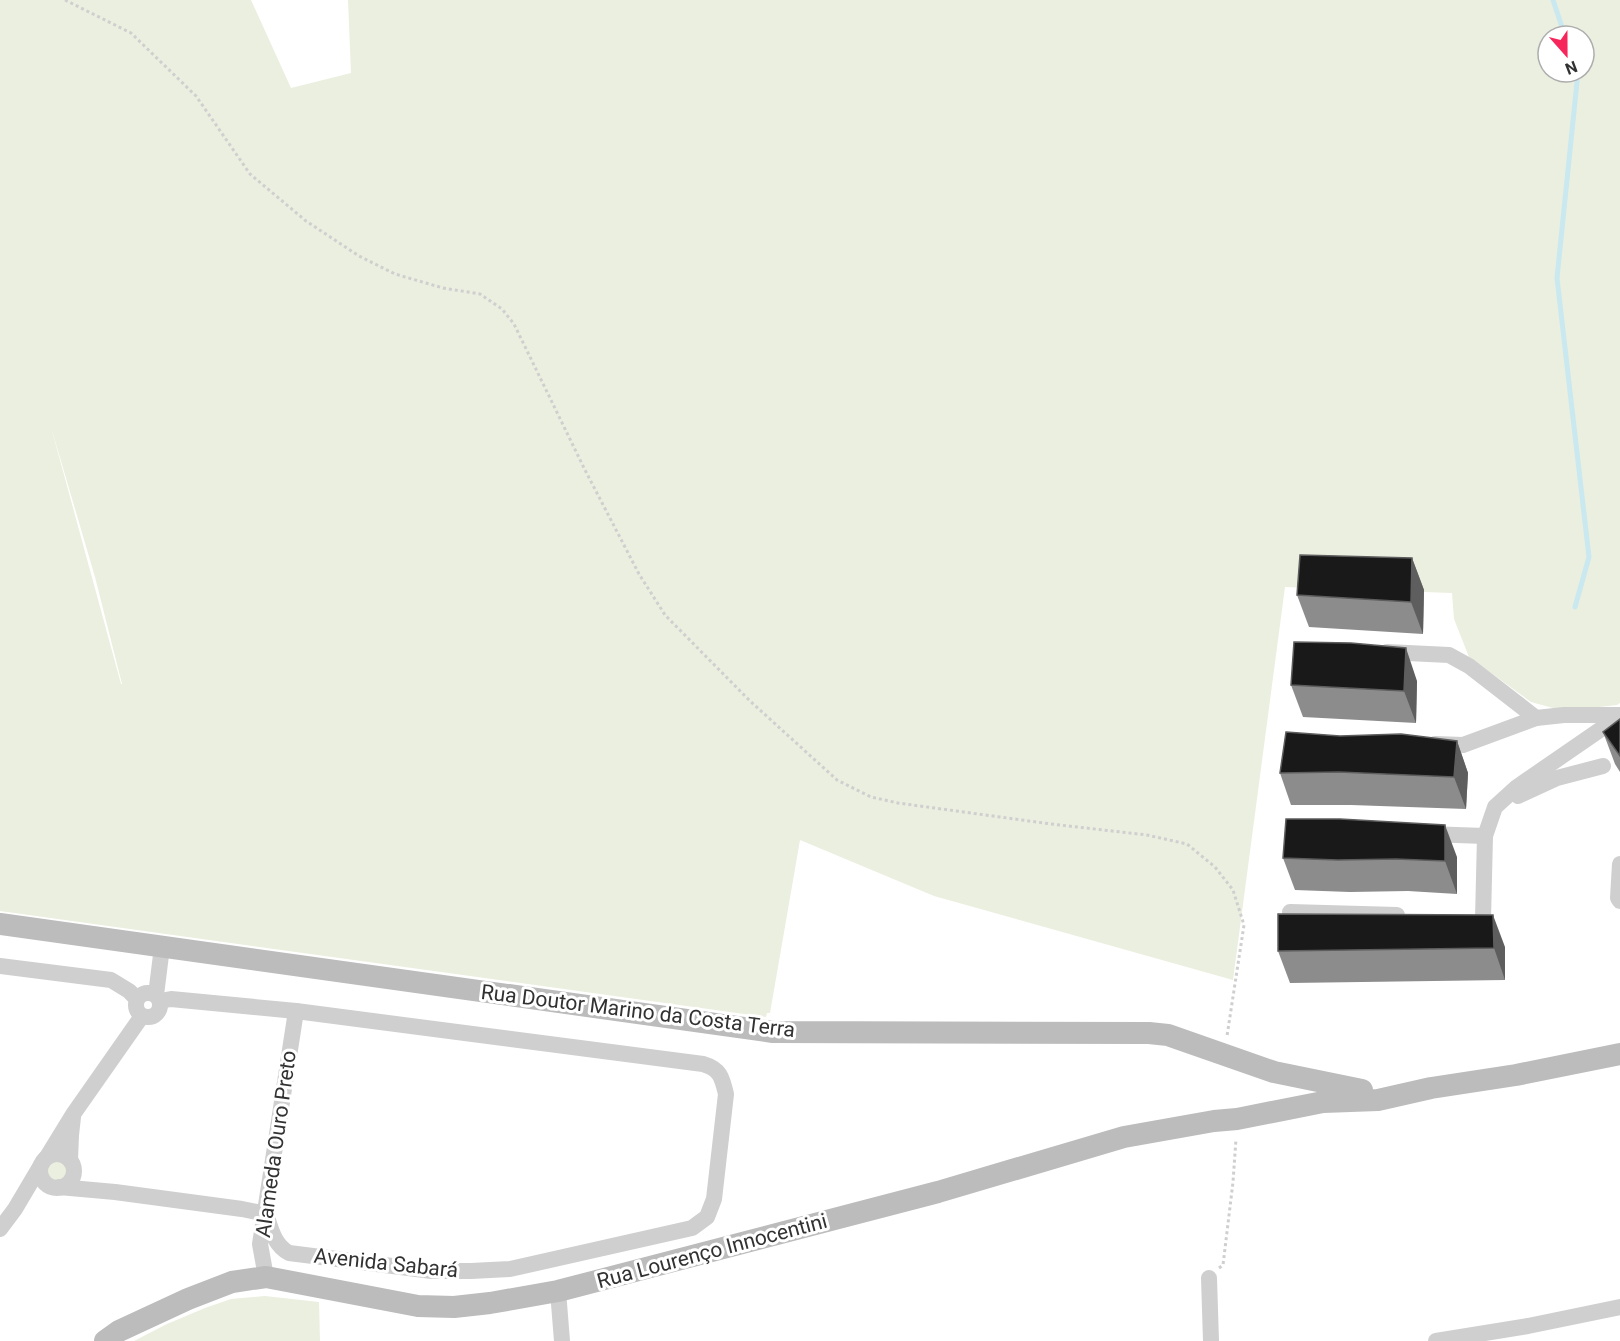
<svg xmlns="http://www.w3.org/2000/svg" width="1620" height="1341" viewBox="0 0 1620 1341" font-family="Roboto,sans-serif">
<rect width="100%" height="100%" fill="#fff"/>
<g fill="#ebefdf" fill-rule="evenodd">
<path d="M0,0H251L291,88L351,73L348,0H1620V703L1617,705L1564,711L1531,702L1469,657L1454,619L1452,593L1285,587L1233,980L934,896L800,840L770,1013H767L766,1017L0,911ZM1548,36H1584V72H1548ZM51,427L95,577L122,684H121Z"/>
<circle cx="56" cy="1171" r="12"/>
<polygon points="265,1296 319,1302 320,1341 134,1341 167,1324 205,1308 231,1299"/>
</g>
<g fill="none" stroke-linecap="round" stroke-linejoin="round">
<g stroke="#cae8f0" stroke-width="5">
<polyline points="1553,0 1565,36"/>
<polyline points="1575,607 1589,557 1557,278 1578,72"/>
</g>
<g stroke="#cfcfcf" stroke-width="3" stroke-dasharray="3 3" stroke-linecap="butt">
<polyline points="65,0 131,33 196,96 250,174 306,221 359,256 395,274 443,288 480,294 502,309 514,324 585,470 639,574 665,615 750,701 837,780 871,797 898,803 1051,824 1147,835 1187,844 1215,867 1233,890 1244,925 1227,1036"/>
<polyline points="1219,1268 1223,1265 1233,1182 1236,1139"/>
</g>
<g stroke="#cfcfcf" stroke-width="16">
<polyline points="1387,652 1449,655 1469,666 1536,718 1564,715 1620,715"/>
<polyline points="1435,744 1463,745 1536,718"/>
<polyline points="1518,796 1557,778 1603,766"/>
<polyline points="1427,834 1485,836 1483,919"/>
<polyline points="1485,836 1495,807 1517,787 1620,716"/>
<polyline points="1620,864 1618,898 1620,901"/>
<polyline points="1290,912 1397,915"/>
<polyline points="0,966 111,980 129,991 137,999"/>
<circle cx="148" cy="1005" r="12"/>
<polyline points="156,995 162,947"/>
<path d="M160,1001L171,999L296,1011L703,1064C720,1069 722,1077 726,1094L714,1199L707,1217L692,1228L510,1269L471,1271H432L289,1253C274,1245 271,1229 266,1214"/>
<circle cx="57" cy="1171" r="17"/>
<polyline points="47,1157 74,1113 142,1016"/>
<polyline points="70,1160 71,1135 73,1117"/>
<polyline points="59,1187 115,1192 242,1209 266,1214"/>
<polyline points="0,1229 15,1209 41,1165"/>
<polyline points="266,1277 260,1244 296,1011"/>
<polyline points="1209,1278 1211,1341"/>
<polyline points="558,1291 562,1341"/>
<polyline points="1436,1341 1528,1326 1620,1307"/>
</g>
<g stroke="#bcbcbc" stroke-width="22">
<polyline points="0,924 773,1032 1149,1033 1168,1035 1274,1072 1362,1090"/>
<polyline points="105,1341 119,1331 188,1299 232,1282 266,1277 418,1306 454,1307 490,1303 558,1291 938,1192 1124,1137 1214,1121 1237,1119 1323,1102 1378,1100 1431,1088 1516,1075 1620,1054"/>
</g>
</g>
<g fill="#8c8c8c">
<polygon points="1412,558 1424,590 1423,634 1309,627 1297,595"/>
<polygon points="1417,681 1416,723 1303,717 1291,685"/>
<polygon points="1620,719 1620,772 1615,764 1603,732"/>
<polygon points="1340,736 1457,741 1468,773 1466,809 1351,805 1291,805 1280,773"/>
<polygon points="1457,857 1457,894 1408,891 1350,892 1295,890 1283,858"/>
<polygon points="1505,947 1505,980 1290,983 1278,951"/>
</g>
<g fill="#5e5e5e">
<polygon points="1412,558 1424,590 1423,634 1411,602"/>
<polygon points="1406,648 1417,681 1416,723 1404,691"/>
<polygon points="1457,741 1468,773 1466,809 1454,777"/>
<polygon points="1445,825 1457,857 1457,894 1445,861"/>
<polygon points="1493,915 1505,947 1505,980 1494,948"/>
</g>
<g fill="#191919" stroke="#5e5e5e" stroke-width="1.5">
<polygon points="1300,555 1412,558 1411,602 1297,595"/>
<polygon points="1294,642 1351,643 1406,648 1404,691 1291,685"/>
<polygon points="1620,719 1620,756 1603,732"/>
<polygon points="1286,732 1340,736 1401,734 1457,741 1454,777 1339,772 1280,773"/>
<polygon points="1286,819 1340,819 1445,825 1445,861 1396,859 1338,860 1283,858"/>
<polygon points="1278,914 1493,915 1494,948 1278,951"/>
</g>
<g text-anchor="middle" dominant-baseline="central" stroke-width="6" stroke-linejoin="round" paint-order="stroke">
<g font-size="21" fill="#323232" stroke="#fff">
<text transform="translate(638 1011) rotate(7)">Rua Doutor Marino da Costa Terra</text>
<text transform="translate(276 1144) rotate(-82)">Alameda Ouro Preto</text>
<text transform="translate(712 1251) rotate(-15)">Rua Lourenço Innocentini</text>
<text transform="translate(386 1263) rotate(6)">Avenida Sabará</text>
</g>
</g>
<g transform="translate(1566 54) rotate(159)"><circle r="28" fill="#ffffff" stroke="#adadad" stroke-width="1.5"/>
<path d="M0-4.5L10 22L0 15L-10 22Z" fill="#f6265a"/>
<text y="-9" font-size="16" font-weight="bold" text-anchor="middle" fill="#323232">N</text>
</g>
</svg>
